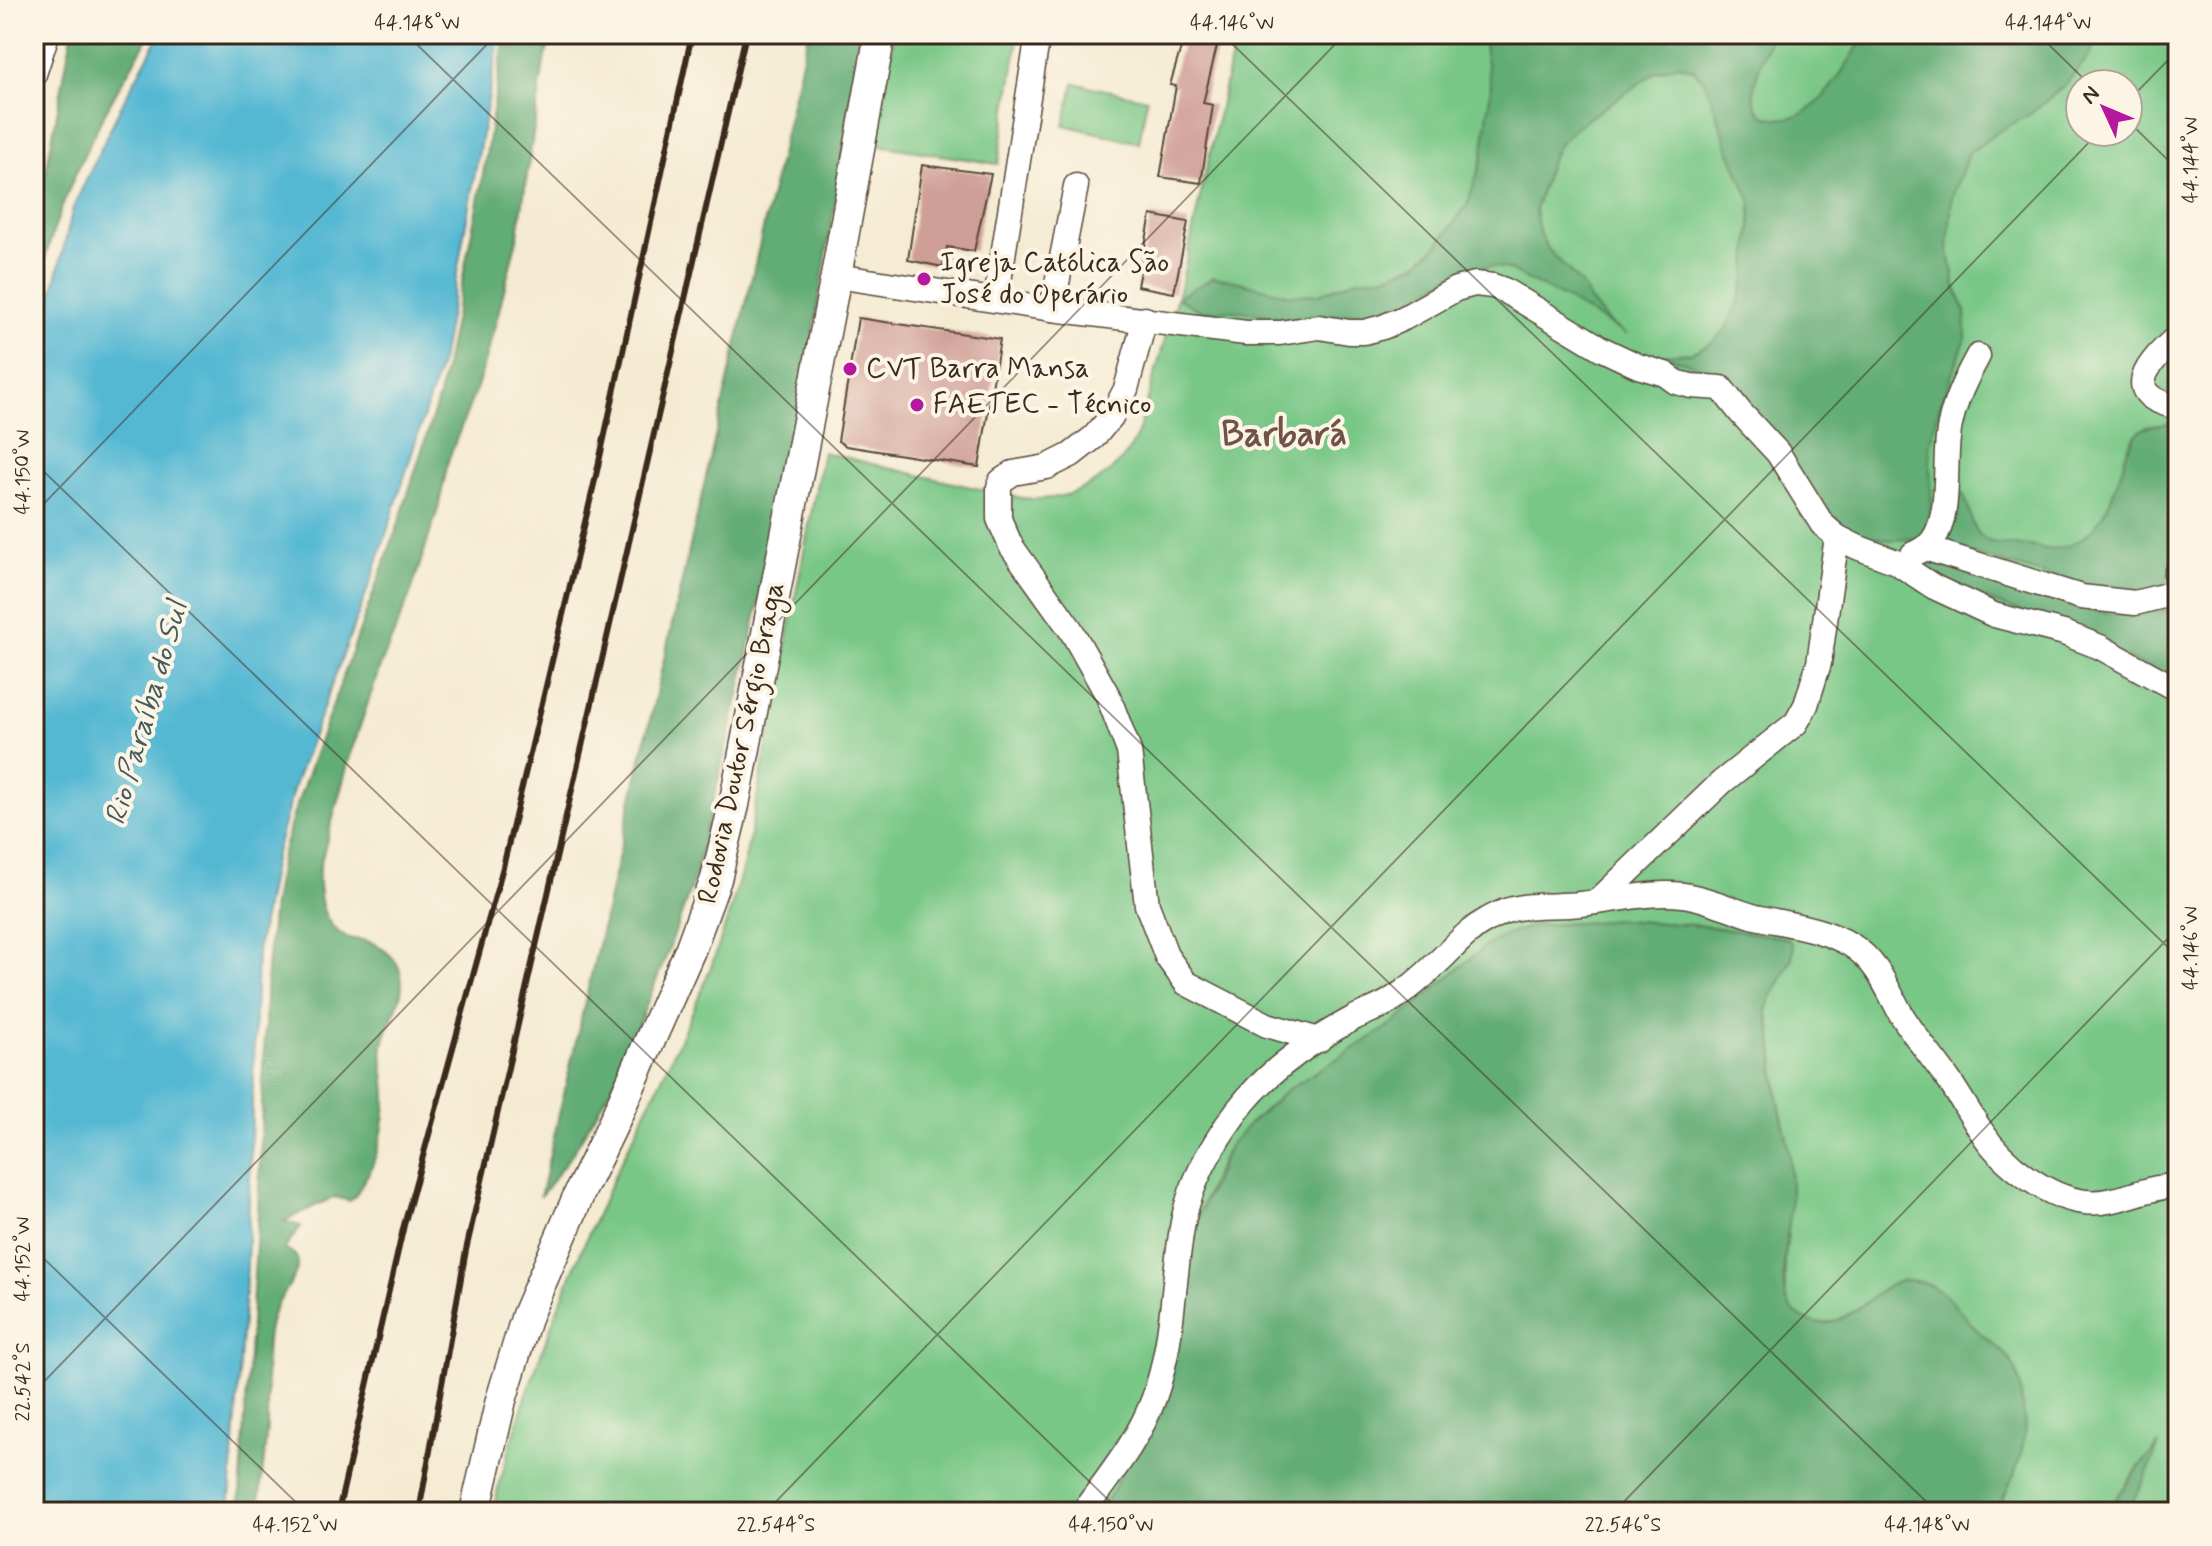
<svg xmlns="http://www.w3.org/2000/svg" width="2212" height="1546" viewBox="0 0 2212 1546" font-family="Mynerve,sans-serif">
<rect width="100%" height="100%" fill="#fcf5e5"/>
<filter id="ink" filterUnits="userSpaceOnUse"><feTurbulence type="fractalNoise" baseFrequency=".0125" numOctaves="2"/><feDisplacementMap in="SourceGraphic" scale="16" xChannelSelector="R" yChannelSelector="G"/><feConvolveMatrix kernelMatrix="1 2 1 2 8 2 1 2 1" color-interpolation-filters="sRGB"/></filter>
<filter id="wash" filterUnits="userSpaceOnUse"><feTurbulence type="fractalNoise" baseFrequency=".006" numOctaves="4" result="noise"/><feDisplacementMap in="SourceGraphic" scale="32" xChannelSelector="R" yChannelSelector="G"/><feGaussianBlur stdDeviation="1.8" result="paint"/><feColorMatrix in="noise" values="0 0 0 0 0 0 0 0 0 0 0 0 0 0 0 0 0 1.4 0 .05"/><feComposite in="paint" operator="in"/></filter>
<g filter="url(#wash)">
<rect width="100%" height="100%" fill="#f5ebd3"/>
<g fill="#79c787" stroke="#5a7852" stroke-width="2" fill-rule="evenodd">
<polygon points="894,34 1019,34 998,164 877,145"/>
<path d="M1236,34H2178V1512H2127L2145,1479L2157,1447L2140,1466L2106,1512H1994L2005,1496L2025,1419L2010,1359L1978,1331L1940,1291L1921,1282L1858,1309L1839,1320L1821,1325L1806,1321L1792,1311L1785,1298V1259L1791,1200L1788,1145L1779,1103L1771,1026L1767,1012L1771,997L1792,959L1787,938L1704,926L1621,920L1533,926L1504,936L1483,948L1393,1024L1287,1090L1230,1145L1213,1178L1199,1214L1184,1283L1115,1488L1098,1512H492C521,1399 561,1292 610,1186C642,1116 679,1048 707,977C723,937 735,896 746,855L823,452C875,464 927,478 980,489C997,492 1017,499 1034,499C1077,500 1122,473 1138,433L1182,280ZM2080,84H2128V132H2080Z"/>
<polygon points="1074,83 1147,99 1139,143 1064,125"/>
</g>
<g fill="#62ac74" stroke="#4e6b49" stroke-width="2">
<path d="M72,34H150C139,54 127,73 116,93C79,158 50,228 34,301V171H46Z"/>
<path d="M505,34H555L549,45L544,62L518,235L496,322L478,384L449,458L438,509L409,598L381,664L350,756L319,869C318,895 321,927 349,938C354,940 361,939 367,941C380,945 393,955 399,968C410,996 387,1019 383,1045C380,1063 387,1082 386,1100C385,1121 380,1146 372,1166C370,1172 366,1177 363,1182C359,1188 358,1193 354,1198L350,1201L334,1197L284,1221L301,1226L284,1250C319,1257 277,1297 272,1315C261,1350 269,1389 267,1426C265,1454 261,1483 258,1512H239L258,1212L267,969L273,904L280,863L295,809L399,522L439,396L482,181Z"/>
<polygon points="808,34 858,34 844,150 797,429 740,690 695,876 668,952 616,1079 574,1151 540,1197"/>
<path d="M1482,34H1772C1764,56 1734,113 1775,118C1788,120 1798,116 1810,109C1830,95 1852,55 1866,34H2095L2096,44L2082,65L2063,87L2030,114L1998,132L1968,154L1952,198L1948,248L1955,285L1965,311L1966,338L1940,406L1929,446L1932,502L1928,525L1924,532L1918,538L1909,539L1892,540L1866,536L1849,530L1830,515L1720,378L1705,369L1662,355L1690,353L1710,344L1725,330L1740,299L1746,277L1751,226V202L1729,150L1706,83L1693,69L1676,65L1656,72L1576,127L1557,147L1549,166L1535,210L1539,232L1548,249L1581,284L1592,303L1607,321L1627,335L1564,298L1505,268L1487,266L1451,276L1407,303L1383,313L1326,315L1289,319L1241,311H1201L1177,298L1214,277L1231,280L1290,295L1319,294L1357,279L1385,276L1416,264L1435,248L1467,205L1482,159L1491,87Z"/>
<path d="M2168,424L2178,426V551L2171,563L2165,586L2146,592L2094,589L1939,544L1956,486C1960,491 1964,495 1966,501C1971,512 1971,527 1980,535C1993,548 2012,544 2028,546C2036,546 2044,550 2052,549C2094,546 2110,506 2121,471C2125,457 2128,443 2139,432C2146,425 2158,425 2168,424Z"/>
<polygon points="1932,563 2079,606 2112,614 2178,610 2178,680 2015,610 1957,589 1921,565"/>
<path d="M1621,920L1704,926L1787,938C1809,954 1766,989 1767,1013C1768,1021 1771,1029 1772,1037C1774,1059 1775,1081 1779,1103C1781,1117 1786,1130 1788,1144C1791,1162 1791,1181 1791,1199C1791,1226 1777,1279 1787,1301C1790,1309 1795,1314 1803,1318C1841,1341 1873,1285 1905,1280C1915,1279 1930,1285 1939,1290C1954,1300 1965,1317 1977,1330C1987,1340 2004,1350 2012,1363C2021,1376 2020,1394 2023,1409C2030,1444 2013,1484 1994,1512H1921L1903,1505L1896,1507L1893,1512H1098L1115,1488L1184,1283L1199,1214L1230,1145L1249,1124L1287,1090L1393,1024L1483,948L1504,936L1533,926Z"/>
<polygon points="2159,1444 2145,1479 2127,1512 2106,1512 2140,1466"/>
</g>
<polygon fill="#54b8d3" stroke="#487178" stroke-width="2" points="160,34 500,34 441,362 374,572 294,786 273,864 257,951 247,1265 229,1512 34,1512 34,392 41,342 73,208 122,104"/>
<g id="blocks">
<g fill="#cf9e96">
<polygon points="1185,34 1220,34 1203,103 1213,105 1201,183 1160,177 1176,86 1170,85"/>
<polygon points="922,165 991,174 974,251 947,247 943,267 908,260"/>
<polygon points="1151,215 1188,222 1174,293 1137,286"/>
<polygon points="858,318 1000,339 979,467 846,446 838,441"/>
</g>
</g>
</g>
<g filter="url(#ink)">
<use href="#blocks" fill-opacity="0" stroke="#574739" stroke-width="2"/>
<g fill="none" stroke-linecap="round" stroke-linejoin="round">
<g stroke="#574739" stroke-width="27">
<g id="minor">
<polyline points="34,74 47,34"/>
<polyline points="836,276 1052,309 1246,333 1280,333 1319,327 1349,332 1364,332 1383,327 1404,318 1456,289 1475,284 1493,286 1504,290 1602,349 1638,366 1665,374 1676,382 1691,386 1721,388 1740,412 1778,453 1822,524 1837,537 1857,547 1896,562 1934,587 1994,615 2064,633 2100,647 2178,690"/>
<polyline points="996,300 1038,34"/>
<polyline points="1052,309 1076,186"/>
<polyline points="1145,319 1126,389 1111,417 1094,437 1071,455 1047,467 1013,473 1001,481 999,487 999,519 1011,546 1071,630 1108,696 1129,751 1147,905 1167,957 1186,983 1267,1025 1319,1040"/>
<path d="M2178,336C2149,362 2117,395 2178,407"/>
<polyline points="1925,548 2081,597 2135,603 2163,596 2178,597"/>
<path d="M1913,554C1920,551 1928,547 1933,540C1953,511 1942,459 1950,425C1955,400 1966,378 1978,356"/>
<polyline points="2177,597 2176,574 2178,570"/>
<polyline points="1597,902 1722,782 1796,723 1806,705 1819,663 1837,537"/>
<path d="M1083,1512C1109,1476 1139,1440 1154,1398C1175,1339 1172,1277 1184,1217C1192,1180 1214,1142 1237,1111C1266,1072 1311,1041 1354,1018C1366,1012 1379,1008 1390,1001C1408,990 1424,976 1439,961C1455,946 1468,930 1487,920C1494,916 1502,912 1509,910C1531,903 1558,907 1580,904C1614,901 1650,891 1683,895C1707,898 1729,909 1752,916C1784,924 1821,927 1851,945C1877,961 1887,988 1901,1014C1915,1037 1932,1057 1948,1079C1960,1096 1970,1115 1982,1132C2002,1163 2047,1198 2085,1202C2116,1206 2147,1185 2178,1186"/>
</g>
</g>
<g stroke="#574739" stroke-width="33">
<polyline id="major" points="475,1512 501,1400 527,1315 581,1190 612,1126 690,950 716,879 734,805 836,276 880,34"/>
</g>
<use href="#minor" stroke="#fff" stroke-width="24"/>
<use href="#major" stroke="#fff" stroke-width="30"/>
<g stroke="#3b2a1e" stroke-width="6">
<polyline points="338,1512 404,1225 503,867 595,480 692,34"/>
<polyline points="419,1512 466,1250 746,34"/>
</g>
</g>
</g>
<path fill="none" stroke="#3b2a1e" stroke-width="2" stroke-opacity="0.45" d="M406,34L1937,1512M1222,34L2178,957M2038,34L2089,84M2128,101L2178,50M2128,121L2178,170M34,462L1121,1512M34,514L497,34M34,1249L306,1512M34,1392L1345,34M766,1512L2099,132M1614,1512L2178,928"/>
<g fill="#b5179e" stroke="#fcf5e5" stroke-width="3">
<circle cx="924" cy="279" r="8"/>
<circle cx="850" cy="369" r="8"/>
<circle cx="917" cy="405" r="8"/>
</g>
<g text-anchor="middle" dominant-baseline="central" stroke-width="8" stroke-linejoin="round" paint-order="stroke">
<g font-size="28" fill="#3b2a1e" stroke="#fcf5e5" text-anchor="start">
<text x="940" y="263">Igreja Católica São<tspan x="940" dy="32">José do Operário</tspan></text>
<text x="866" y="369">CVT Barra Mansa</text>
<text x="933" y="405">FAETEC - Técnico</text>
</g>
<g font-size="28" fill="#3b2a1e" stroke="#fcf5e5">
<text transform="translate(742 743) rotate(-78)">Rodovia Doutor Sérgio Braga</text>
</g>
<g font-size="30" font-style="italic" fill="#445c5d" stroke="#fcf5e5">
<text transform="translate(147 713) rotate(-74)">Rio Paraíba do Sul</text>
</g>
<g font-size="36" font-weight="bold" fill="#6f5348" stroke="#fcf5e5">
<text x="1284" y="435">Barbará</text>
</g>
</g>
<rect width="2212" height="1546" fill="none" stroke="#fcf5e5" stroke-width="88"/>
<g transform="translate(2104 108) rotate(314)"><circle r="38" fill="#fcf5e5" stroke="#afa495" stroke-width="2"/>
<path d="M0-6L14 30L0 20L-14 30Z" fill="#b5179e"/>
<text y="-12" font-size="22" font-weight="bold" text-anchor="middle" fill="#3b2a1e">N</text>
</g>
<rect x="44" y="44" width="2124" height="1458" fill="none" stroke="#3b2a1e" stroke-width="3"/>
<g font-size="20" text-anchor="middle" fill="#3b2a1e">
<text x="417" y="29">44.148°W</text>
<text x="1232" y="29">44.146°W</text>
<text x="2048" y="29">44.144°W</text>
<text transform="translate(2190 160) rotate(-90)" y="7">44.144°W</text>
<text transform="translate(22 472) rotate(-90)" y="7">44.150°W</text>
<text transform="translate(2190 948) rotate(-90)" y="7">44.146°W</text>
<text transform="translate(22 1259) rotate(-90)" y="7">44.152°W</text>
<text transform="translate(22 1382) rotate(-90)" y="7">22.542°S</text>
<text x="295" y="1531">44.152°W</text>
<text x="776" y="1531">22.544°S</text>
<text x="1111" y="1531">44.150°W</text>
<text x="1623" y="1531">22.546°S</text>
<text x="1927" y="1531">44.148°W</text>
</g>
</svg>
